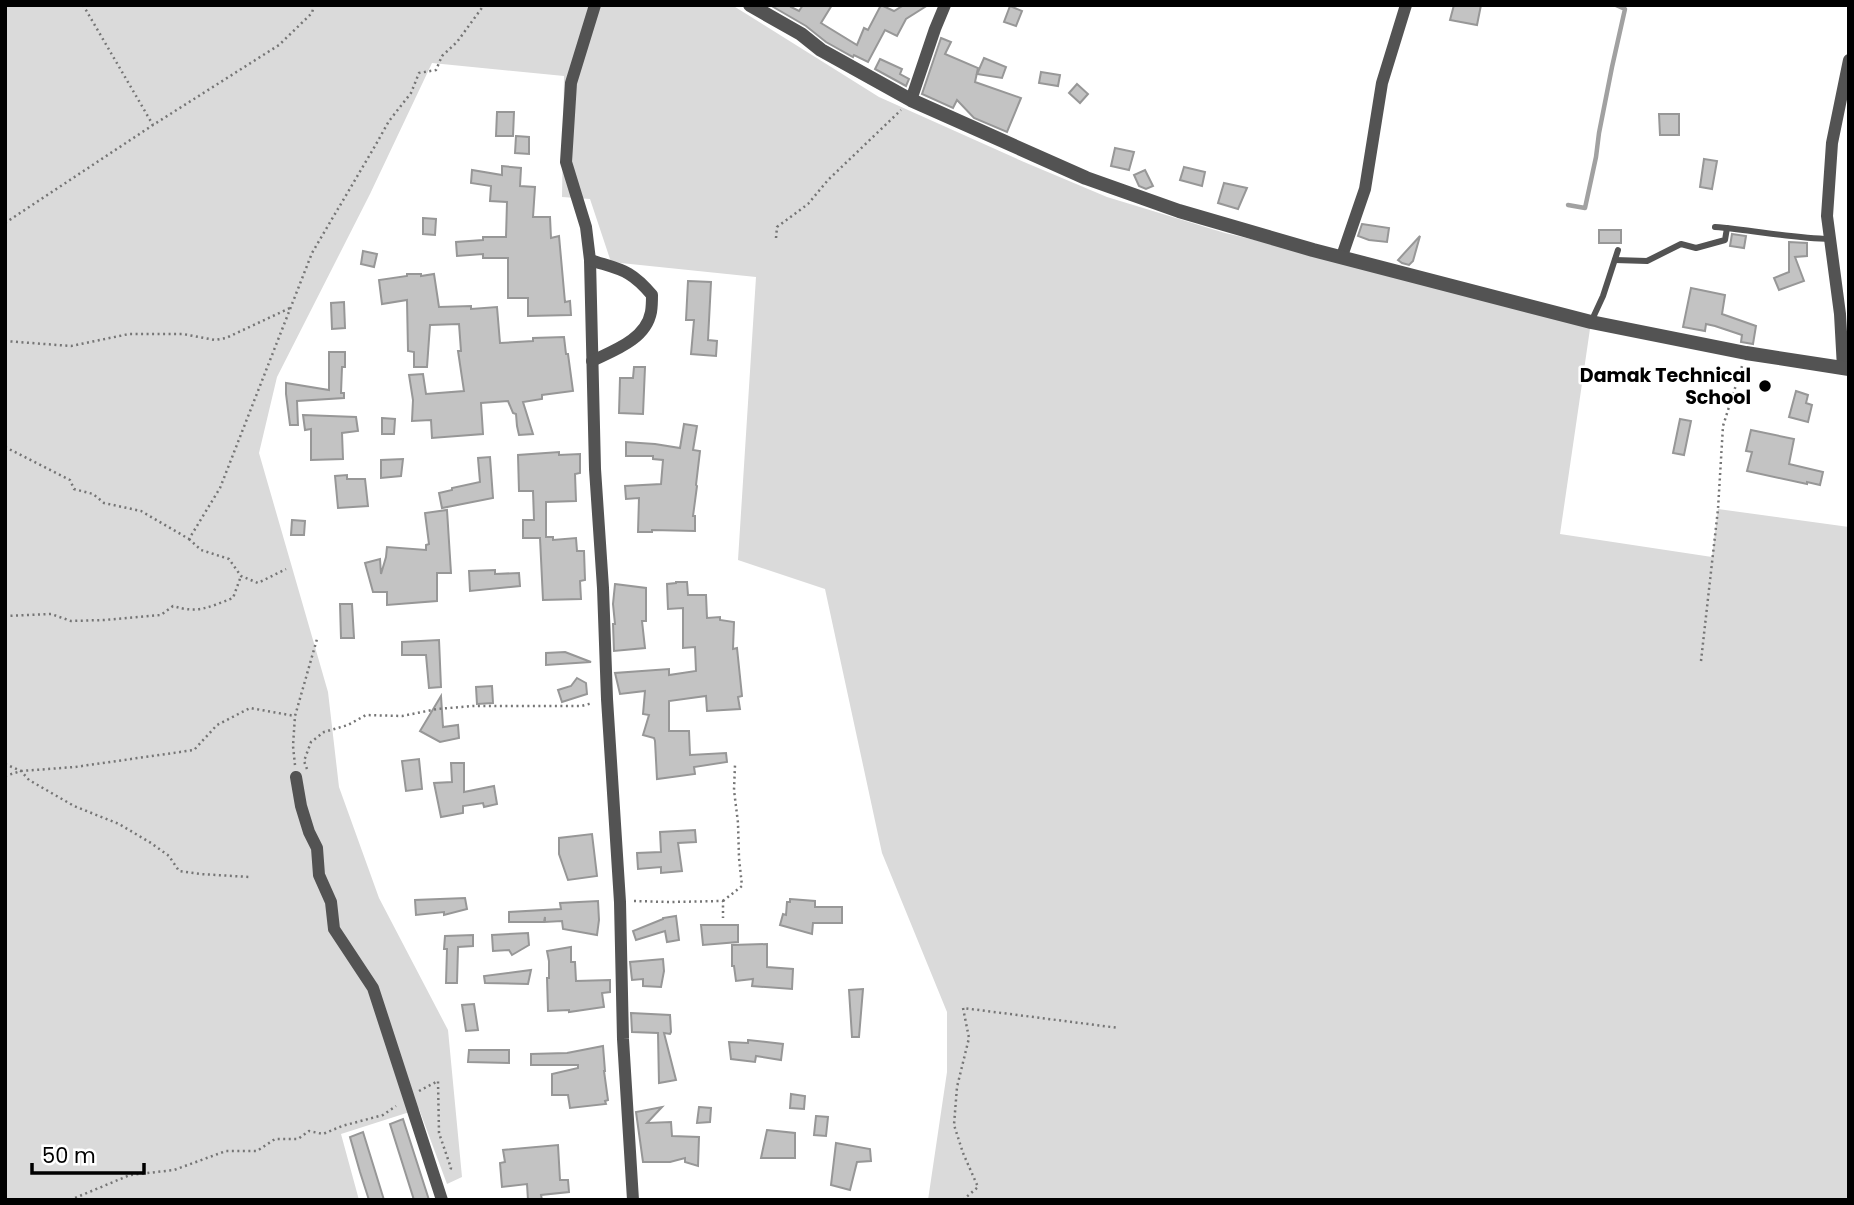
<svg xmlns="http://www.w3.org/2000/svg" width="1854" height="1205" viewBox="0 0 1854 1205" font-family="Poppins,sans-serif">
<rect width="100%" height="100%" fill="#fff"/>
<polygon fill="#dadada" points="5,5 732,5 879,97 1024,162 1107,197 1225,233 1475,292 1591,322 1560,534 1712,557 1718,509 1849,527 1849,1200 928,1200 947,1072 947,1012 882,853 825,589 738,560 756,277 611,262 590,199 562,197 564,76 432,63 370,194 277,377 259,453 328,692 339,787 379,898 448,1030 462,1177 447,1184 419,1109 341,1134 359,1200 5,1200"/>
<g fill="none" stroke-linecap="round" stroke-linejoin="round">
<polyline stroke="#a1a1a1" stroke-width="4.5" points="1568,205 1585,208 1596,157 1599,133 1612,67 1625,9 1616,5"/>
</g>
<g fill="#c3c3c3" stroke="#979797" stroke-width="2">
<polygon points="770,5 792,5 791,7 799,11 803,5 832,5 821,23 857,45 864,28 868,30 881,5 894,11 904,5 928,5 906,19 897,36 885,30 868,62 854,55 853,57 826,42 806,26"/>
<polygon points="1454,5 1481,5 1477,25 1450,20"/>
<polygon points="1010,6 1022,11 1016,26 1004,22"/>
<polygon points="941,38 951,42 945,54 978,68 975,82 1021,98 1007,132 974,118 957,100 953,108 922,94"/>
<polygon points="984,58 1006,67 1002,78 977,74"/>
<polygon points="880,59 902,69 900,74 909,79 906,86 875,69"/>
<polygon points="1041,72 1060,75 1058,86 1039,83"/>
<polygon points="1077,84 1088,94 1080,103 1069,93"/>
<polygon points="497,112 514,112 513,136 496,136"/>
<polygon points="1659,114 1679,114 1679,135 1660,135"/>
<polygon points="516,136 529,137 529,154 515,153"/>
<polygon points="1115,148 1134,152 1129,170 1111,166"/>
<polygon points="1704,159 1717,161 1712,189 1700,187"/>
<polygon points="502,166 521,168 520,186 535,187 533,217 550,217 551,238 559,236 565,302 570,301 571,315 528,316 528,298 508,298 508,258 483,258 483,254 457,256 456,242 483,240 483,237 506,237 507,202 490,201 491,186 471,183 472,170 502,175"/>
<polygon points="1184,167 1205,172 1202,186 1180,180"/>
<polygon points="1145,170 1153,186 1146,189 1139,186 1134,175"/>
<polygon points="1224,183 1247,188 1238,209 1218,203"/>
<polygon points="423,218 436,219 435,235 423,234"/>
<polygon points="1362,224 1389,228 1387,242 1369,240 1358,236"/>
<rect x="1599" y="230" width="22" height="13"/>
<polygon points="1732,234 1746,236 1744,248 1730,246"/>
<polygon points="1420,236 1413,261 1409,265 1402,263 1398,260"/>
<polygon points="1789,242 1807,243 1807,256 1795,257 1804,281 1779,290 1774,278 1789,272"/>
<polygon points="363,251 377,254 374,267 361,264"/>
<polygon points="407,274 421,274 421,276 434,274 439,307 471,306 471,309 497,307 500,343 533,341 533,338 564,337 566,354 568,354 573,391 542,395 542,399 523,402 533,434 519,435 517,426 516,414 513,413 508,401 481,403 483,434 432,438 431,420 412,421 413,400 409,375 423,374 426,394 464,391 458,351 461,351 459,324 430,325 427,367 414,367 414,352 408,351 407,300 382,304 379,280 407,276"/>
<polygon points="688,281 711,282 708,340 717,341 716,356 691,354 694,320 686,320"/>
<polygon points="1691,288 1725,295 1722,314 1756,326 1753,344 1741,342 1742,335 1715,326 1706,324 1705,331 1683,327"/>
<polygon points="344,302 345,328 332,329 331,303"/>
<polygon points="329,352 345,352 345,367 342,367 341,393 344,393 344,398 297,401 298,425 290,425 286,394 286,383 329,390"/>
<polygon points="634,367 645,367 643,414 619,413 620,378 633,378"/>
<polygon points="1796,391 1808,395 1806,403 1812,405 1808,422 1789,417"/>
<polygon points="303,415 356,417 358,431 342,433 343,459 311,460 311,429 305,430"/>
<polygon points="382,418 395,419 394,434 382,434"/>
<polygon points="1680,419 1691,421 1684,455 1673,453"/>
<polygon points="684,424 697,426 693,450 700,451 696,485 697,486 693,516 695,516 695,531 652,530 652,532 638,532 639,498 626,499 625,486 661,484 663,460 653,459 653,456 626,456 626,442 655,444 680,448"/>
<polygon points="1751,430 1794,439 1789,464 1823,472 1820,485 1807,482 1807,484 1747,471 1752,452 1746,451"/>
<polygon points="559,452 559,455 580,454 580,473 575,474 576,501 546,502 546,537 553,537 553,540 576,538 577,551 584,551 585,580 580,581 581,599 543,600 540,538 523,538 523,520 534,520 533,491 519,491 518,455"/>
<polygon points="490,457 493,498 442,508 439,493 452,490 452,488 480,482 478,458"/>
<polygon points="403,459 401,476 381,478 381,460"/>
<polygon points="347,475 347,479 365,479 368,506 338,508 335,476"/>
<polygon points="447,510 451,573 437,573 437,601 387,605 387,592 373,592 365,563 380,559 381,574 386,557 387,547 426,550 426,545 429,544 425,513"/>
<polygon points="292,520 305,521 304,535 291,535"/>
<polygon points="495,570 495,574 519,573 520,586 470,591 469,571"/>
<polygon points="676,582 687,582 688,595 706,595 707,618 720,617 720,620 734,622 733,649 737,648 742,696 738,697 740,709 707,711 706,696 669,701 669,731 689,731 690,755 726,753 727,762 694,767 695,774 657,779 655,741 654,738 643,735 649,715 643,714 645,691 620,694 615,673 669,669 669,675 696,671 695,647 683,648 683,608 668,609 667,584 676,583"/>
<polygon points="615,584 646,588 646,621 642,621 645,648 614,651 613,624 615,624 613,604"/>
<polygon points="340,604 352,604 354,638 341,638"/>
<polygon points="439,640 441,687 429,688 426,655 402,655 402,642"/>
<polygon points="565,652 591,662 546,665 546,653"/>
<polygon points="577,678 586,683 587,694 562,702 558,690 571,686"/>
<polygon points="492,686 493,703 477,704 476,687"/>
<polygon points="441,696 443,727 458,725 459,738 440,742 420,731"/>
<polygon points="419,759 422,789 406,791 402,761"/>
<polygon points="451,763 464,763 464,792 494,786 497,804 484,807 483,803 463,806 463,813 441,817 434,783 452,782"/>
<polygon points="695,830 696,842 678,843 682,871 661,873 661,867 638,869 637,853 661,852 660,832"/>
<polygon points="592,834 597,876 568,880 559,854 559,838"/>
<polygon points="465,898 467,909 444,915 444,912 416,915 415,900"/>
<polygon points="790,899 815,901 815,907 842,907 842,923 813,923 812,934 780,925 783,914 786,915 787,902 790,902"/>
<polygon points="598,901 599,920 597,935 563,929 562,921 545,922 545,917 544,922 509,922 509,912 561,909 560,903"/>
<polygon points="676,916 679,940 667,942 665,931 636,940 633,931 663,919 663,918"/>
<polygon points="701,925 738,925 738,942 703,945"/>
<polygon points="528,933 529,945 512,955 509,950 493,951 492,935"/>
<polygon points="473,935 473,946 458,947 457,983 446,983 447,949 444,949 445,936"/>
<polygon points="767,944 767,967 793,969 792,989 752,986 753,979 736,981 734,966 732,966 732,945"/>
<polygon points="571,947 571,962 575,962 576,981 610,980 610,992 602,993 604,1007 569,1012 569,1010 548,1011 547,978 549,978 549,961 547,951"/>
<polygon points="663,959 664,971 661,987 643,986 643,979 632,980 630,962"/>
<polygon points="531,970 528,984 485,983 484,976"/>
<polygon points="863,989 859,1037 852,1037 849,990"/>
<polygon points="474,1004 478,1030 466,1031 462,1005"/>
<polygon points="631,1013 670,1015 671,1032 670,1034 664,1033 676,1080 659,1083 658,1033 632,1032"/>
<polygon points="748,1040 783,1044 781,1060 756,1056 755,1062 731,1059 729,1042 748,1043"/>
<polygon points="603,1046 605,1071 604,1071 608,1100 605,1101 606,1104 570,1108 568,1095 552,1095 552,1074 578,1068 578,1065 531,1065 531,1054 567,1053"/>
<polygon points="469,1050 509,1050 509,1063 468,1062"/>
<polygon points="791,1094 805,1096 804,1109 790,1108"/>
<polygon points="662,1107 647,1123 671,1122 672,1136 699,1137 698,1166 685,1162 685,1158 670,1162 643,1162 636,1112"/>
<polygon points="699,1107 711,1108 710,1122 697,1123"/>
<polygon points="816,1116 828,1117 826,1136 814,1135"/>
<polygon points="403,1119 429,1200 414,1200 390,1124"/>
<polygon points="767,1130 795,1133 795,1158 761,1158"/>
<polygon points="363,1132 384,1200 369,1200 360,1172 350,1137"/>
<polygon points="836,1143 870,1149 871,1161 857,1162 850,1190 831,1185"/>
<polygon points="558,1145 560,1180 568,1180 569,1192 541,1195 542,1200 528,1200 527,1184 502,1187 500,1163 505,1162 503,1150"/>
</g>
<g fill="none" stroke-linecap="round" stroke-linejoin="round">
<g stroke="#757575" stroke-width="2.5" stroke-dasharray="2 3.5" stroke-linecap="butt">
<polyline points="83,5 153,125"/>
<polyline points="5,223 153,125 279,45 312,13 314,5"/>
<polyline points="776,238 777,227 808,204 828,180 901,110"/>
<polyline points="5,341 71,346 129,334 183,334 215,340 226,338 290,308"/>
<polyline points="5,447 70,480 74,489 93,494 104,503 141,511 189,539 220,488 312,253 375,146 389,121 411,93 419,73 436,70 442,56 457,42 484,5"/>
<polyline points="189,539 201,550 229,559 241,576 258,583 286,569"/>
<path d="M5,616L51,614L71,621L104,620L161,615L173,606C198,614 209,607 233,598L241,576"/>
<polyline points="1701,661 1718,509 1723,426 1742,366"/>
<polyline points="5,764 21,771 29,780 74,806 119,824 151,843 169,856 179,871 200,874 249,877"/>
<polyline points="295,765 293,746 295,716 317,639"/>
<polyline points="307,769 304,761 311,742 324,732 348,725 366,715 402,716 437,709 473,706 581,706 593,703"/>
<polyline points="5,776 21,771 75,767 194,750 217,725 250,708 295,716"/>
<polyline points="634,901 669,902 723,901 723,918"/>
<polyline points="723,901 742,886 739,858 738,823 734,790 735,765"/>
<polyline points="419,1091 438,1081 439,1133 451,1168 449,1172"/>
<polyline points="70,1200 130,1175 174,1170 226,1151 257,1151 275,1139 298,1139 309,1131 323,1134 342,1126 383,1115 396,1106"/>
<polyline points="666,1200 672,1200"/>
<polyline points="963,1200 978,1187 963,1153 954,1125 957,1087 969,1038 963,1008 1119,1028"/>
</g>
<g stroke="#535353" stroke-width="6">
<path d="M1715,227C1753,230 1791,238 1830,239"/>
<polyline points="1615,260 1647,261 1681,244 1696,248 1725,240 1727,228"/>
<polyline points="1591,322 1603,296 1618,250"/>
</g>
<g stroke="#535353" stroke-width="12">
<polyline points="595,5 571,83 566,162 586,227 590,260 595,469 603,588 607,699 620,902 623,1039 633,1200"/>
<polyline points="911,100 935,29 945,5"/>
<polyline points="1342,256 1365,189 1382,83 1406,5"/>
<path d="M590,260C621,270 630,269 652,295C652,300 652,306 651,312C646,339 615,350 592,361"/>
<polyline points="1843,368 1840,314 1827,216 1832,143 1849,60"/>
<polyline points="296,777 301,806 309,832 317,848 319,875 331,902 334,929 373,988 442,1200"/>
</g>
<polyline stroke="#535353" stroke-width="14" points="750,5 801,34 821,50 911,100 1086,178 1179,211 1313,250 1591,322 1746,353 1849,369"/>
</g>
<circle fill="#000" stroke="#fff" stroke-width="2.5" cx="1765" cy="386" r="7"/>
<g text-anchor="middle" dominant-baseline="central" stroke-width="5" stroke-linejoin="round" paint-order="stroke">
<g font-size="19" font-weight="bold" fill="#000" stroke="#fff" text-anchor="end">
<text x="1751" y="375">Damak Technical<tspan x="1751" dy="22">School</tspan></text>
</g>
</g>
<rect width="1854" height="1205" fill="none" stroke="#000000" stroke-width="14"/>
<path d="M32 1163v10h112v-10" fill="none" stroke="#000000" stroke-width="3.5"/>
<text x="42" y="1163" font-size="21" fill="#000000" stroke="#ffffff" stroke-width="5" paint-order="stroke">50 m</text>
</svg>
